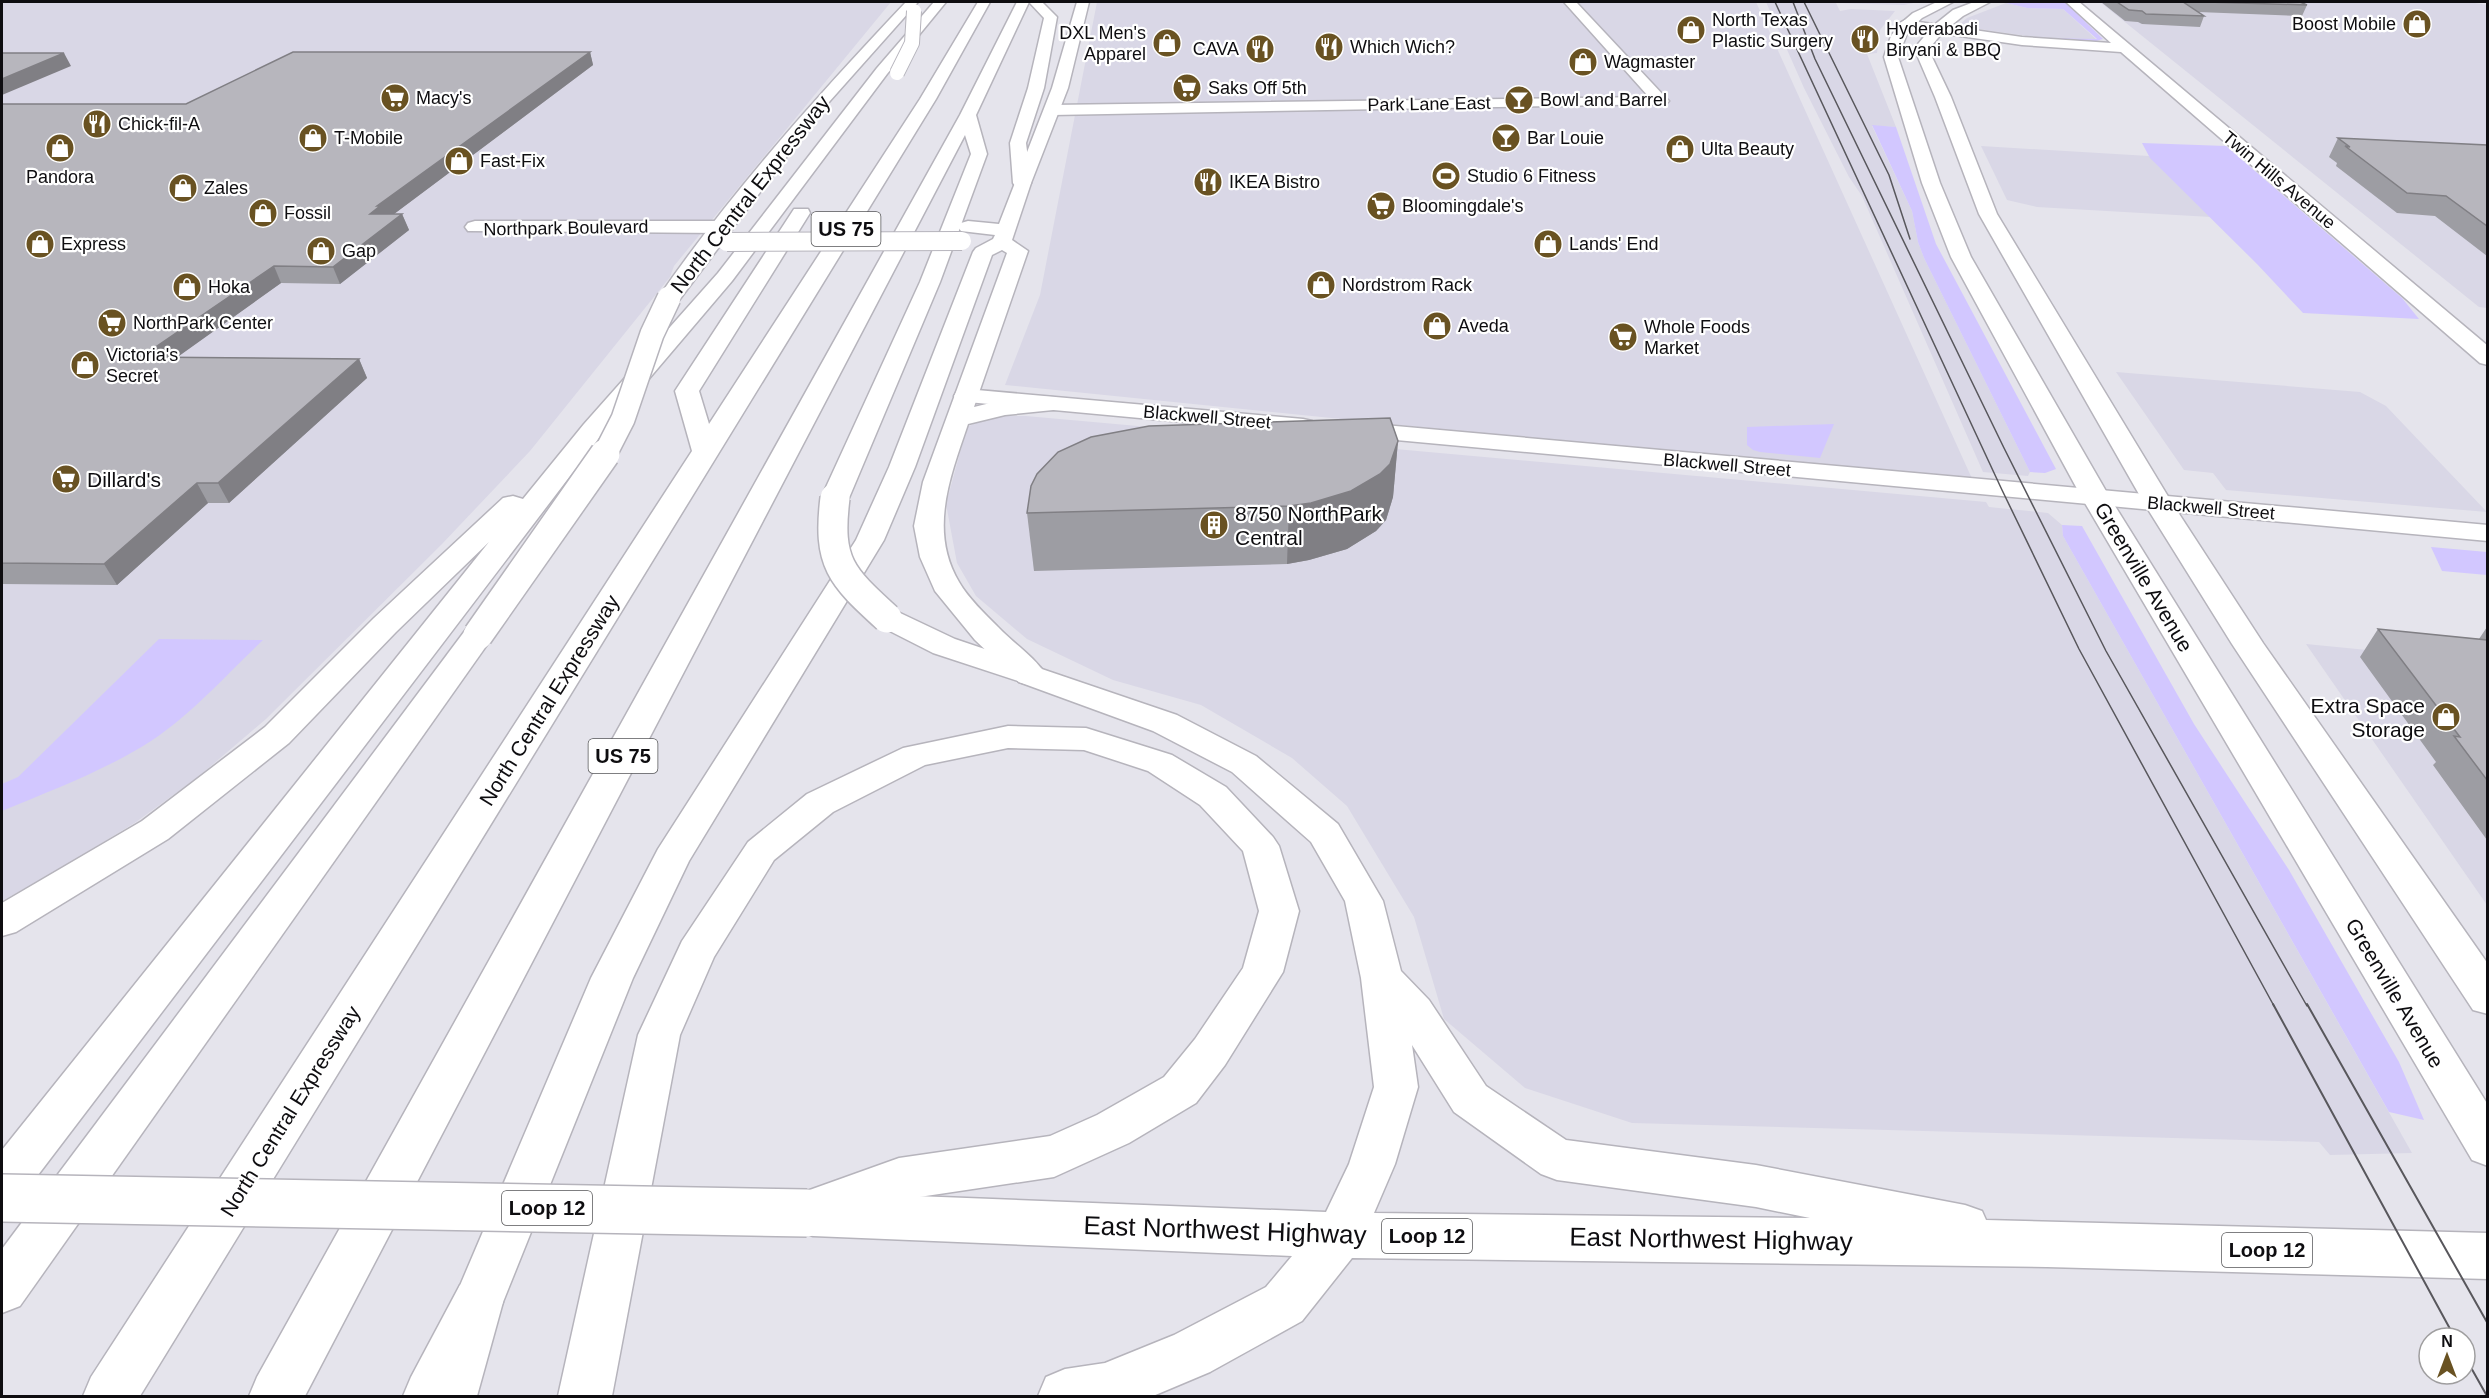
<svg xmlns="http://www.w3.org/2000/svg" width="2489" height="1398" viewBox="0 0 2489 1398" font-family="Arial,sans-serif">
<rect width="100%" height="100%" fill="#e5e4ec"/>
<g fill="#d9d7e6">
<polygon points="2,2 891,2 674,266 670,277 530,451 442,544 266,719 198,777 136,822 61,868 2,901"/>
<polygon points="1097,2 1756,2 1974,483 1005,385 1040,295"/>
<polygon points="1766,2 1918,2 1904,5 1836,3 1840,11 1851,9 1895,11 1880,30 1877,53 1867,54 1896,127 1872,126 1912,211 1918,242 1924,258 2030,472 2028,476 1983,472 1862,196 1849,177 1804,88"/>
<polygon points="2100,2 2469,2 2487,5 2487,308 2479,307"/>
<polygon points="2006,3 2027,8 2063,9 2097,40 2040,38 1958,26 1967,18"/>
<polygon points="1981,146 2149,156 2211,217 2037,207 2007,200"/>
<polygon points="2116,372 2360,392 2386,406 2487,512 2226,490 2213,473 2184,470"/>
<polygon points="992,416 1026,416 1986,502 1989,507 2048,513 2062,525 2063,536 2412,1153 2330,1155 2319,1142 1632,1123 1525,1088 1444,1019 1414,917 1347,806 1292,758 1201,705 1113,680 1027,639 976,596 957,563 946,504 967,427"/>
<polygon points="2306,644 2449,658 2487,653 2487,905"/>
</g>
<g fill="#d2c7ff">
<polygon points="2011,2 2065,2 2103,39 2093,42 2040,38 2097,39 2063,9 2027,8 2006,3"/>
<polygon points="1872,125 1896,127 1936,244 2056,469 2045,473 2030,472 1924,258 1918,242 1912,211"/>
<polygon points="2142,143 2226,146 2402,298 2419,319 2303,313 2257,264 2150,158"/>
<polygon points="1834,424 1820,458 1760,452 1753,450 1747,445 1747,427"/>
<polygon points="2062,525 2082,526 2194,724 2289,870 2399,1062 2424,1120 2389,1112 2063,536"/>
<polygon points="2431,547 2487,552 2487,575 2442,571"/>
<path d="M159,639L263,640C227,674 192,714 151,741C104,771 52,790 2,811V784L18,777Z"/>
</g>
<g fill="none" stroke-linecap="round" stroke-linejoin="round">
<g stroke="#b6b4bc" stroke-width="3">
<g id="street">
<polygon points="1564,2 1576,2 1666,98 1669,101 1666,104 1052,115 1044,110 1052,105 1649,97"/>
<polygon points="2066,2 2079,2 2488,346 2488,365 2480,363 2121,52 2022,45 1905,28 1898,24 1905,20 2022,37 2111,43"/>
<polygon points="475,221 722,221 729,223 732,227 729,231 722,233 468,231 465,227 468,223"/>
<polygon points="966,389 1303,419 1312,421 1315,426 1312,431 1303,433 957,401 954,396 957,391"/>
<polygon points="1351,422 2488,525 2488,541 1342,435 1338,430 1342,425"/>
</g>
</g>
<g stroke="#b6b4bc" stroke-width="3">
<g id="secondary">
<path d="M906,2H918L821,111L677,303L669,304L661,303L658,298C731,192 818,95 906,2Z"/>
<path d="M1077,2H1089L1068,88L1031,183L1012,240L1028,251L974,407C1000,401 1035,392 1063,399L1066,404L1063,409L1005,415L968,424C951,475 928,530 959,582C968,598 985,614 998,627C1013,643 1034,656 1046,675L1041,682L1030,685L1019,682L975,640L935,591L920,557L914,526L923,482L1007,253L1002,250L992,255L915,467L884,540L689,861L633,978L503,1302L477,1396H423L453,1302L591,978L658,849L856,540L889,467L973,252L976,248L993,239L995,235L961,231L958,227L961,223L968,221L999,224L1052,88Z"/>
<polygon points="1937,2 1953,2 1922,18 1908,31 1898,57 1940,183 1971,257 2110,498 2488,1105 2488,1166 2472,1160 2082,498 1951,257 1922,183 1884,57 1891,36 1899,25 1913,13"/>
<polygon points="1974,2 1990,2 1963,16 1943,32 1932,45 1931,55 1951,97 1997,214 2172,503 2263,643 2488,964 2488,1014 2473,1010 2232,644 2144,503 1979,214 1935,97 1917,55 1918,44 1933,26 1953,10"/>
<polygon points="478,626 489,628 494,635 20,1306 2,1313 2,1249 467,628"/>
</g>
</g>
<g stroke="#b6b4bc" stroke-width="3">
<path id="primary" d="M1030,665L1177,715L1256,756L1338,824L1383,901L1401,971L1429,1000L1486,1086L1566,1140L1756,1165L1965,1205L1982,1211L1986,1220L2488,1233V1279L2047,1267L1352,1258L1302,1321L1210,1372L1153,1396H1038L1046,1377L1065,1369L1105,1363L1174,1335L1266,1287L1292,1256L813,1236L796,1230L789,1214L796,1198L813,1192L1326,1212L1349,1164L1374,1087L1361,978L1345,901L1311,842L1232,772L1153,731L1019,682L1014,675L1019,668ZM1412,1045L1454,1112L1541,1174L1557,1180L1756,1207L1810,1218L1374,1213L1395,1164L1418,1087Z"/>
</g>
<g stroke="#b6b4bc" stroke-width="3">
<g id="highway">
<polygon points="934,2 946,2 887,74 732,281 602,434 19,1200 2,1206 2,1150 489,542 396,632 289,743 168,839 16,932 2,936 2,903 142,821 265,727 374,618 503,498 513,496 523,499 584,424 718,273 877,68"/>
<polygon points="978,2 990,2 936,99 140,1396 83,1396 91,1377 692,451 675,391 794,209 808,209 810,213 699,391 709,424 920,99"/>
<polygon points="1017,2 1042,2 1057,17 1044,88 1026,143 1031,183 1028,187 1016,187 1013,183 1010,143 1028,88 1044,18 1029,2 976,115 987,154 940,282 849,498 845,504 835,506 825,504 821,498 920,282 971,154 965,135 305,1396 249,1396 257,1377 960,115"/>
<polygon points="887,609 898,612 955,639 1041,668 1046,675 1041,682 1030,685 933,653 876,624 872,618 876,612"/>
<polygon points="1008,726 1086,728 1172,755 1226,787 1273,837 1279,846 1299,911 1283,972 1225,1065 1196,1103 1129,1143 1054,1177 899,1200 807,1235 790,1229 783,1213 790,1197 899,1158 1050,1136 1097,1115 1164,1077 1195,1039 1243,968 1259,911 1243,851 1200,805 1148,771 1084,750 1008,748 925,765 833,812 774,860 714,957 680,1035 612,1396 558,1396 638,1035 682,941 748,842 807,794 903,748"/>
<polygon points="478,1277 496,1285 503,1302 458,1396 403,1396 411,1377 460,1285"/>
</g>
</g>
<use href="#street" fill="#fff" fill-rule="evenodd"/>
<use href="#secondary" fill="#fff" fill-rule="evenodd"/>
<use href="#primary" fill="#fff" fill-rule="evenodd"/>
<use href="#highway" fill="#fff" fill-rule="evenodd"/>
<g stroke="#58575c" stroke-width="1.5">
<polyline points="1775,2 2002,490 2079,649 2274,1006"/>
<polyline points="1793,2 1815,59 2004,448 2106,651 2307,1006"/>
<polyline points="1804,2 1889,175 1910,239"/>
</g>
<g stroke="#58575c" stroke-width="2">
<polyline points="2273,1004 2455,1338"/>
<polyline points="2307,1004 2488,1324"/>
<polyline points="2465,1357 2487,1396"/>
</g>
<g stroke="#b6b4bc" stroke-width="20" stroke-linecap="butt">
<polyline id="secondary-bridge-far2" points="727,242 962,241"/>
</g>
<g stroke="#b6b4bc" stroke-width="26" stroke-linecap="butt">
<polyline id="secondary-bridge-far1" points="604,456 623,419 652,334 669,298"/>
</g>
<g stroke="#b6b4bc" stroke-width="32" stroke-linecap="butt">
<polyline id="secondary-bridge" points="478,635 605,454"/>
</g>
<g stroke="#b6b4bc" stroke-width="50" stroke-linecap="butt">
<polyline id="primary-bridge" points="2,1198 807,1213"/>
</g>
<g stroke="#b6b4bc" stroke-width="16" stroke-linecap="butt">
<polyline id="highway-bridge-far1" points="897,73 912,43 914,11"/>
</g>
<g stroke="#b6b4bc" stroke-width="32" stroke-linecap="butt">
<path id="highway-bridge" d="M835,498C827,563 841,576 887,618"/>
</g>
<use href="#secondary-bridge-far2" stroke="#fff" stroke-width="18"/>
<use href="#secondary-bridge-far1" stroke="#fff" stroke-width="23"/>
<use href="#secondary-bridge" stroke="#fff" stroke-width="29"/>
<use href="#primary-bridge" stroke="#fff" stroke-width="47"/>
<use href="#highway-bridge-far1" stroke="#fff" stroke-width="14"/>
<use href="#highway-bridge" stroke="#fff" stroke-width="29"/>
</g>
<g fill="#9d9da3">
<polygon points="2101,2 2300,2 2307,5 2302,16 2198,12 2204,16 2200,27 2142,24 2138,22 2125,21"/>
<polygon points="590,52 593,65 394,214 402,214 409,230 340,284 281,283 177,357 359,359 367,378 229,503 208,503 117,585 2,584 2,104 186,104"/>
<polygon points="2338,138 2487,145 2487,256 2435,216 2397,213 2336,166 2337,163 2329,157"/>
<polygon points="1398,441 1393,497 1386,520 1376,531 1347,549 1309,560 1287,564 1034,571 1027,513"/>
<polygon points="2487,627 2487,840 2433,765 2436,762 2360,657 2378,629 2479,639"/>
</g>
<g fill="#807f84">
<polygon points="590,52 593,65 386,220 370,214 377,206"/>
<polygon points="64,53 71,66 2,95 2,79"/>
<polygon points="402,214 409,230 340,284 333,267"/>
<polygon points="274,266 281,283 151,376 141,357"/>
<polygon points="359,359 367,378 229,503 218,483"/>
<polygon points="1398,441 1393,497 1386,520 1376,531 1347,549 1309,560 1287,564 1289,506"/>
<polygon points="197,483 208,503 117,585 104,564"/>
</g>
<g fill="#b7b6bd" stroke="#807f84" stroke-width="1.5">
<polygon points="2117,2 2183,2 2204,16 2146,14 2142,11 2129,10"/>
<polygon points="2207,2 2300,2 2307,5"/>
<polygon points="293,52 590,52 377,206 380,206 370,214 402,214 333,267 274,266 141,357 359,359 218,483 197,483 104,564 2,563 2,104 186,104"/>
<polygon points="2,53 64,53 2,79"/>
<polygon points="2338,138 2487,145 2487,226 2446,196 2407,193 2345,146 2350,147"/>
<polygon points="1390,418 1398,441 1390,464 1380,474 1351,491 1311,503 1289,506 1027,513 1031,486 1037,474 1058,452 1091,437 1149,426"/>
<polygon points="2378,629 2487,640 2487,780 2454,736 2460,737"/>
</g>
<defs>
<g id="shop-disc" transform="scale(1.5)"><circle r="9.5" fill="#695222" stroke="#fff"/><path d="M-5-2.5h2.3a2.7 3.5 0 0 1 5.4 0H5L5.5 6h-11ZM-1.5-2.5h3a1.5 2.3 0 0 0-3 0Z" fill="#fff"/></g>
<g id="restaurant-disc" transform="scale(1.5)"><circle r="9.5" fill="#695222" stroke="#fff"/><path d="M-5-6h1v4h1v-4h1v4h1v-4h1v5L-1.5 .5V6h-2V.5L-5-1ZM5-6V6H3V1.5H1.5Q1.5-4 5-6Z" fill="#fff"/></g>
<g id="supermarket-disc" transform="scale(1.5)"><circle r="9.5" fill="#695222" stroke="#fff"/><path d="M-6-5.5h2.5l.6 2H6L4.5 2H-2.5L-4.4-4H-6ZM-1.5 3.2a1.3 1.3 0 1 0 .1 0ZM3 3.2a1.3 1.3 0 1 0 .1 0Z" fill="#fff"/></g>
<g id="bar-disc" transform="scale(1.5)"><circle r="9.5" fill="#695222" stroke="#fff"/><path d="M-6-5H6L.8 .8V4.5H3.5V6h-7V4.5H-.8V.8Z" fill="#fff"/></g>
<g id="stadium-disc" transform="scale(1.5)"><circle r="9.5" fill="#695222" stroke="#fff"/><path d="M0-5a6.5 5 0 1 0 0 10a6.5 5 0 1 0 0-10ZM-3.5-1.8h7v3.6h-7Z" fill="#fff"/></g>
<g id="building-disc" transform="scale(1.5)"><circle r="9.5" fill="#695222" stroke="#fff"/><path d="M-4-6H4V6H1V3H-1V6H-4ZM-2.5-4.3h1.7v1.8h-1.7ZM.8-4.3h1.7v1.8H.8ZM-2.5-1h1.7V.8h-1.7ZM.8-1h1.7V.8H.8Z" fill="#fff"/></g>
</defs>
<g fill-rule="evenodd">
<use href="#shop-disc" x="2417" y="24"/>
<use href="#shop-disc" x="1691" y="30"/>
<use href="#restaurant-disc" x="1865" y="39"/>
<use href="#shop-disc" x="1167" y="43"/>
<use href="#restaurant-disc" x="1329" y="47"/>
<use href="#restaurant-disc" x="1260" y="49"/>
<use href="#shop-disc" x="1583" y="62"/>
<use href="#supermarket-disc" x="1187" y="88"/>
<use href="#supermarket-disc" x="395" y="98"/>
<use href="#bar-disc" x="1519" y="100"/>
<use href="#restaurant-disc" x="97" y="124"/>
<use href="#shop-disc" x="313" y="138"/>
<use href="#bar-disc" x="1506" y="138"/>
<use href="#shop-disc" x="60" y="148"/>
<use href="#shop-disc" x="1680" y="149"/>
<use href="#shop-disc" x="459" y="161"/>
<use href="#stadium-disc" x="1446" y="176"/>
<use href="#restaurant-disc" x="1208" y="182"/>
<use href="#shop-disc" x="183" y="188"/>
<use href="#supermarket-disc" x="1381" y="206"/>
<use href="#shop-disc" x="263" y="213"/>
<use href="#shop-disc" x="40" y="244"/>
<use href="#shop-disc" x="1548" y="244"/>
<use href="#shop-disc" x="321" y="251"/>
<use href="#shop-disc" x="1321" y="285"/>
<use href="#shop-disc" x="187" y="287"/>
<use href="#supermarket-disc" x="112" y="323"/>
<use href="#shop-disc" x="1437" y="326"/>
<use href="#supermarket-disc" x="1623" y="337"/>
<use href="#shop-disc" x="85" y="365"/>
<use href="#supermarket-disc" x="66" y="479"/>
<use href="#building-disc" x="1214" y="525"/>
<use href="#shop-disc" x="2446" y="717"/>
</g>
<g text-anchor="middle" dominant-baseline="central" stroke-width="4.5" stroke-linejoin="round" paint-order="stroke">
<g font-size="18" fill="#0e0d10" stroke="#fff" text-anchor="start">
<text x="1712" y="20">North Texas<tspan x="1712" dy="21">Plastic Surgery</tspan></text>
<text x="2396" y="24" text-anchor="end">Boost Mobile</text>
<text x="1886" y="29">Hyderabadi<tspan x="1886" dy="21">Biryani &amp; BBQ</tspan></text>
<text x="1146" y="33" text-anchor="end">DXL Men's<tspan x="1146" dy="21">Apparel</tspan></text>
<text x="1350" y="47">Which Wich?</text>
<text x="1239" y="49" text-anchor="end">CAVA</text>
<text x="1604" y="62">Wagmaster</text>
<text x="1208" y="88">Saks Off 5th</text>
<text x="416" y="98">Macy's</text>
<text x="1540" y="100">Bowl and Barrel</text>
<text x="118" y="124">Chick-fil-A</text>
<text x="334" y="138">T-Mobile</text>
<text x="1527" y="138">Bar Louie</text>
<text x="1701" y="149">Ulta Beauty</text>
<text x="480" y="161">Fast-Fix</text>
<text x="1467" y="176">Studio 6 Fitness</text>
<text x="60" y="177" text-anchor="middle">Pandora</text>
<text x="1229" y="182">IKEA Bistro</text>
<text x="204" y="188">Zales</text>
<text x="1402" y="206">Bloomingdale's</text>
<text x="284" y="213">Fossil</text>
<text x="61" y="244">Express</text>
<text x="1569" y="244">Lands' End</text>
<text x="342" y="251">Gap</text>
<text x="1342" y="285">Nordstrom Rack</text>
<text x="208" y="287">Hoka</text>
<text x="133" y="323">NorthPark Center</text>
<text x="1458" y="326">Aveda</text>
<text x="1644" y="327">Whole Foods<tspan x="1644" dy="21">Market</tspan></text>
<text x="106" y="355">Victoria's<tspan x="106" dy="21">Secret</tspan></text>
</g>
<g font-size="18" fill="#0e0d10" stroke="#fff">
<text transform="translate(1429 104) rotate(-1)">Park Lane East</text>
<text transform="translate(2279 180) rotate(40)">Twin Hills Avenue</text>
<text transform="translate(566 228) rotate(-1)">Northpark Boulevard</text>
<text transform="translate(1207 417) rotate(5)">Blackwell Street</text>
<text transform="translate(1727 465) rotate(5)">Blackwell Street</text>
<text transform="translate(2211 508) rotate(5)">Blackwell Street</text>
</g>
<g fill="#fff" stroke="#565658" stroke-width="1.5">
<rect x="811.5" y="212" width="69" height="34" rx="4.5"/>
<rect x="588.5" y="739" width="69" height="34" rx="4.5"/>
<rect x="502" y="1191" width="90" height="34" rx="4.5"/>
<rect x="1382" y="1219" width="90" height="34" rx="4.5"/>
<rect x="2222" y="1233" width="90" height="34" rx="4.5"/>
</g>
<g font-size="20" font-weight="bold" fill="#0e0d10">
<text x="846" y="229">US 75</text>
<text x="623" y="756">US 75</text>
<text x="547" y="1208">Loop 12</text>
<text x="1427" y="1236">Loop 12</text>
<text x="2267" y="1250">Loop 12</text>
</g>
<g font-size="21" fill="#0e0d10" stroke="#fff">
<text transform="translate(750 194) rotate(-52)">North Central Expressway</text>
<text transform="translate(2144 577) rotate(59)">Greenville Avenue</text>
<text transform="translate(549 700) rotate(-58)">North Central Expressway</text>
<text transform="translate(2395 993) rotate(59)">Greenville Avenue</text>
<text transform="translate(290 1111) rotate(-58)">North Central Expressway</text>
</g>
<g font-size="21" fill="#0e0d10" stroke="#fff" text-anchor="start">
<text x="87" y="479">Dillard's</text>
<text x="1235" y="513">8750 NorthPark<tspan x="1235" dy="24">Central</tspan></text>
<text x="2425" y="705" text-anchor="end">Extra Space<tspan x="2425" dy="24">Storage</tspan></text>
</g>
<g font-size="26" fill="#0e0d10" stroke="#fff">
<text transform="translate(1225 1230) rotate(2)">East Northwest Highway</text>
<text transform="translate(1711 1239) rotate(1)">East Northwest Highway</text>
</g>
</g>
<rect width="2489" height="1398" fill="none" stroke="#0e0d10" stroke-width="6"/>
<g transform="translate(2447 1356)"><circle r="28" fill="#ffffff" stroke="#9f9e9f" stroke-width="1.5"/>
<path d="M0-4.5L10 22L0 15L-10 22Z" fill="#695222"/>
<text y="-9" font-size="16" font-weight="bold" text-anchor="middle" fill="#0e0d10">N</text>
</g>
</svg>
